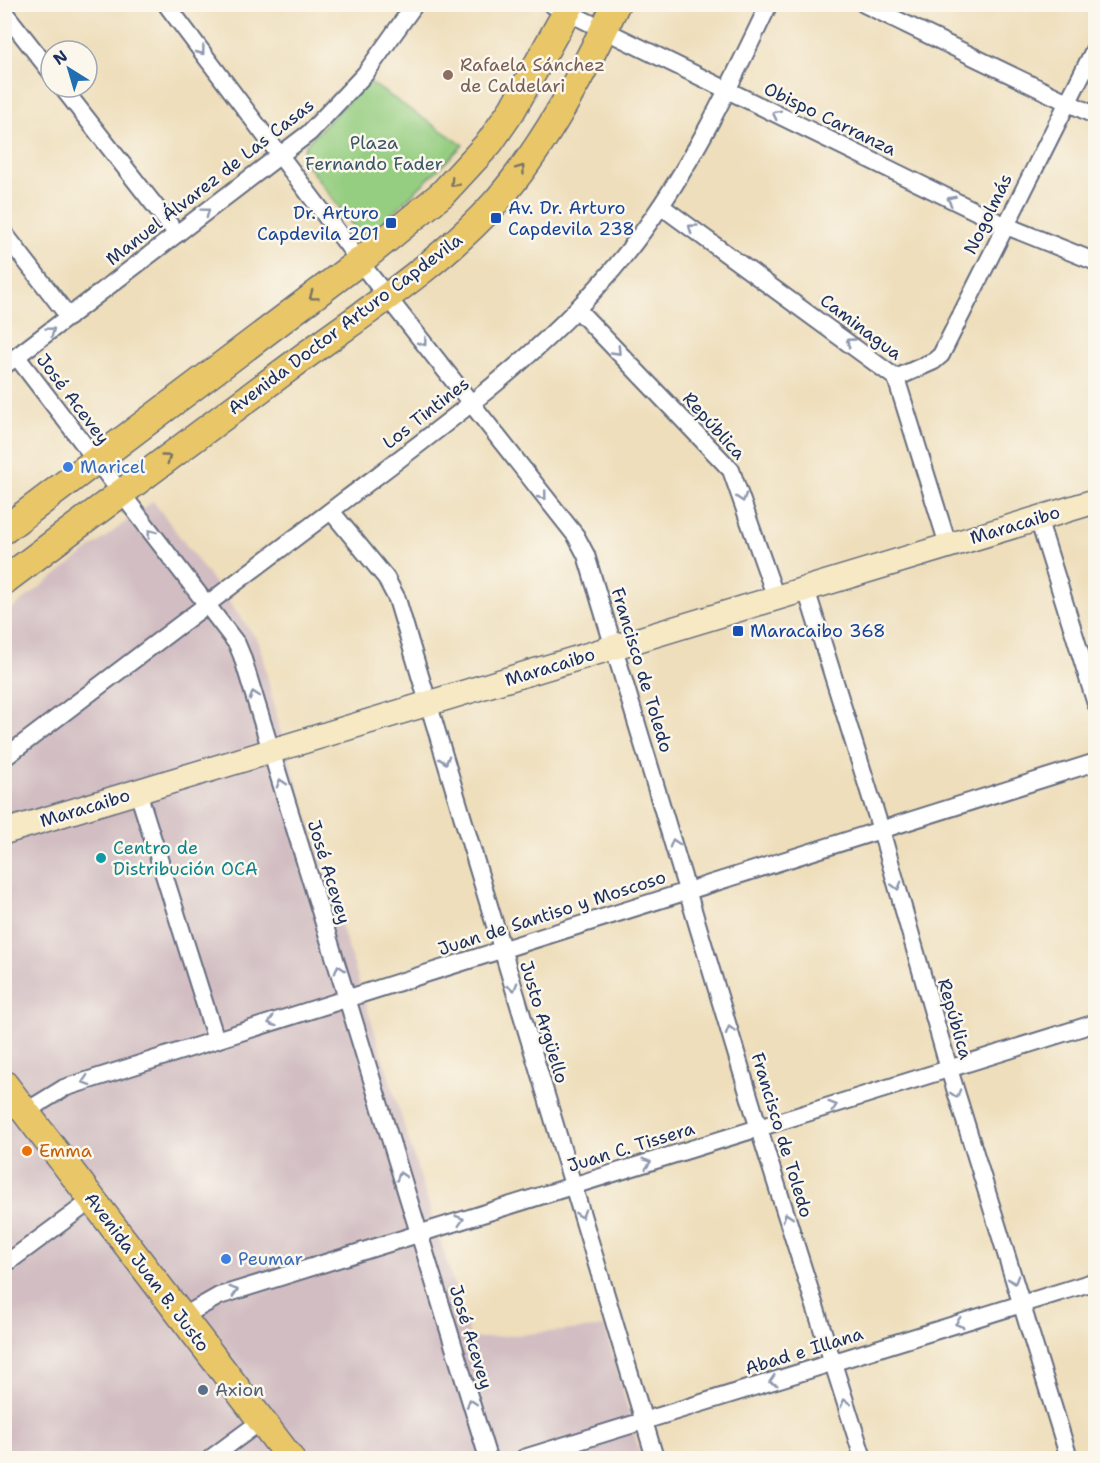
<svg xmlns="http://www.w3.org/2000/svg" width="1100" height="1463" viewBox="0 0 1100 1463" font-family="'Shantell Sans',sans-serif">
<rect width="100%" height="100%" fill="#fbf7ec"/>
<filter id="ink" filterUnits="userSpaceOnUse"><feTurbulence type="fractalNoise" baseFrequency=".0167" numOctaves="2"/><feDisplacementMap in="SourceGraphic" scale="12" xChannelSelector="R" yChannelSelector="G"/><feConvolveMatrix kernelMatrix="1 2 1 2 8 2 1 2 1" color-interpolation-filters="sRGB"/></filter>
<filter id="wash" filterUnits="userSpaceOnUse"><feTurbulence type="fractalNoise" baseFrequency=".008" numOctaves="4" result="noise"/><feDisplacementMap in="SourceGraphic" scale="24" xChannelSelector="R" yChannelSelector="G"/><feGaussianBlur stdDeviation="1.35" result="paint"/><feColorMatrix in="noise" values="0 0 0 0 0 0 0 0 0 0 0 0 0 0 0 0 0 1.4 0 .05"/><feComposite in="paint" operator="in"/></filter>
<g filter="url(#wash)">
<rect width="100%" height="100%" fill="#eedebb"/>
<polygon fill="#d2bec2" points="153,501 259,642 280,730 471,1339 605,1327 641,1458 5,1458 5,614"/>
<polygon fill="#95ce81" stroke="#587e70" stroke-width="1.5" points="368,81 463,145 373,232 364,235 357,231 304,161 303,153 306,144"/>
</g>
<g filter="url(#ink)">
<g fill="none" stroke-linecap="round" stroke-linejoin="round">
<g stroke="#656c7f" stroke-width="20">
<g id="street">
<polyline points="166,4 370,275 576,536 586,555 759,1129 863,1458"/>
<polyline points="551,4 1004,225 1096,262"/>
<polyline points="864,4 1096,116"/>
<polyline points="4,12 51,72"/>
<polyline points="62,87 177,234"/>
<polyline points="661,206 896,378 948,545"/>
<polyline points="4,233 69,317"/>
<polyline points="577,309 731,470 776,598"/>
<polyline points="17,357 237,644 242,656 488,1458"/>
<polyline points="4,366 309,133 365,74 415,4"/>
<polyline points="896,378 934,361 941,355 1096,46"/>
<polyline points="331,511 386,578 397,599 655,1458"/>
<polyline points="1038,518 1096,704"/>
<polyline points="806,589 881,830 949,1069 1069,1458"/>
<path d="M4,758C118,672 232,586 345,500C448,422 556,346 635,242C690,170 730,86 769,4"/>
<polyline points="138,792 216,1040"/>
<polyline points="25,1112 64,1088 1096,762"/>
<polyline points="4,1265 92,1200"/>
<polyline points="182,1317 219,1296 1096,1023"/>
<polyline points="211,1458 261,1421"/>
<polyline points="524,1458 1096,1281"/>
</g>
</g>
<g stroke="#656c7f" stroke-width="27">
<polyline id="secondary" points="4,832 1096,501"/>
</g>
<g stroke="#656c7f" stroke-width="30">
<g id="primary">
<polyline points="4,530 360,261 442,194 490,142 512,110 571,4"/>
<path d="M4,581C103,506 203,432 302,358C368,310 441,263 496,202C545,146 584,71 616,4"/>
<polyline points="4,1084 290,1458"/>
</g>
</g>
<use href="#street" stroke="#fff" stroke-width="16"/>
<use href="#secondary" stroke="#f6e9c3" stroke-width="24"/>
<use href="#primary" stroke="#e9c769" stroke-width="27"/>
</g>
<defs><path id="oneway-chevron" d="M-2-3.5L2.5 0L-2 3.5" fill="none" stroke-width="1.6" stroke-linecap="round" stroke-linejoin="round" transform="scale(1.5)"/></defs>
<g stroke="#8d97ae">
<use href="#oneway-chevron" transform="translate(201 51) rotate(53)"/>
<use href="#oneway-chevron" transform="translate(776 114) rotate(-154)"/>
<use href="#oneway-chevron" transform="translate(951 200) rotate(-154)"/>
<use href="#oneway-chevron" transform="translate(206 212) rotate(-37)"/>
<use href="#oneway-chevron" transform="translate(692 228) rotate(-144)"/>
<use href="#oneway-chevron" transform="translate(51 331) rotate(-37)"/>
<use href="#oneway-chevron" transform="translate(423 342) rotate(53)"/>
<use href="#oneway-chevron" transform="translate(850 342) rotate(-144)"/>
<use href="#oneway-chevron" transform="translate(617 351) rotate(46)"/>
<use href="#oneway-chevron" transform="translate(543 496) rotate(51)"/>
<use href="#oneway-chevron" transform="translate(742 498) rotate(72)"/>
<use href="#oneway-chevron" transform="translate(151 533) rotate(-128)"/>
<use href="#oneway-chevron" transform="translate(254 695) rotate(-107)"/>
<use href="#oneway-chevron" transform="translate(445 760) rotate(73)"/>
<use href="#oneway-chevron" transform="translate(281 783) rotate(-107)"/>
<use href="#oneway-chevron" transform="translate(674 843) rotate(-107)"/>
<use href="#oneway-chevron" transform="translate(897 886) rotate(74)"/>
<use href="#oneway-chevron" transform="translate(339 969) rotate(-107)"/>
<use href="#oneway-chevron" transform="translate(513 987) rotate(73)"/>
<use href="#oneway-chevron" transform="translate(272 1022) rotate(162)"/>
<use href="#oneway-chevron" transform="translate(730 1030) rotate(-106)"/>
<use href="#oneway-chevron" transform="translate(86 1081) rotate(162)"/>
<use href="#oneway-chevron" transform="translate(956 1094) rotate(73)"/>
<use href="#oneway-chevron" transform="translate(833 1106) rotate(-17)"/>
<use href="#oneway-chevron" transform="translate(647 1163) rotate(-17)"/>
<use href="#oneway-chevron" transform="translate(401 1176) rotate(-107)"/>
<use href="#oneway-chevron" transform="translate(581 1214) rotate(73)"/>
<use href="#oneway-chevron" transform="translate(787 1217) rotate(-108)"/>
<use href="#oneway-chevron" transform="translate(460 1220) rotate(-17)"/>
<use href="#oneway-chevron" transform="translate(1014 1280) rotate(73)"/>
<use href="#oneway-chevron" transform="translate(234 1291) rotate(-17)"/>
<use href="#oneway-chevron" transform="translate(959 1323) rotate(163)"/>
<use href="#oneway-chevron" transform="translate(773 1381) rotate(163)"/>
<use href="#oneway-chevron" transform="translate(471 1403) rotate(-107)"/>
<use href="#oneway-chevron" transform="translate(845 1403) rotate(-107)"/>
</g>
<g stroke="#787363">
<use href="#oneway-chevron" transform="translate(521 169) rotate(-54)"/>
<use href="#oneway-chevron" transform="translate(454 183) rotate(134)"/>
<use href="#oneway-chevron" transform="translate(313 296) rotate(143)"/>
<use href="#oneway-chevron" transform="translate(167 458) rotate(-36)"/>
</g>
</g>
<circle fill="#8d6e63" stroke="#fbf7ec" stroke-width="2" cx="448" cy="75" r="6"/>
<g fill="#1a4fb4" stroke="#fbf7ec" stroke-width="2">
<rect x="490" y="212" width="12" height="12" rx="3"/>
<rect x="385" y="217" width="12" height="12" rx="3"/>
<rect x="732" y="625" width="12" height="12" rx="3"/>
</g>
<g fill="#3f7fe0" stroke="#fbf7ec" stroke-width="2">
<circle cx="68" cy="467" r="6"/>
<circle cx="226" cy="1259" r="6"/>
</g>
<circle fill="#0f9aa8" stroke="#fbf7ec" stroke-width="2" cx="101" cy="858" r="6"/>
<circle fill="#e8710a" stroke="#fbf7ec" stroke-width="2" cx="27" cy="1151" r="6"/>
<circle fill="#5c6f8a" stroke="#fbf7ec" stroke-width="2" cx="203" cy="1390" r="6"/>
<g text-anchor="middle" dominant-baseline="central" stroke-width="5" stroke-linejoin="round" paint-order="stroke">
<g font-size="18" fill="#785e54" stroke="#fbf7ec" text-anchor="start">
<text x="460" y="65">Rafaela Sánchez<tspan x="460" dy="21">de Caldelari</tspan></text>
</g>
<g font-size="18" fill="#1b2f5e" stroke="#fbf7ec">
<text transform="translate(830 119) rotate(26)">Obispo Carranza</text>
<text transform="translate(210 182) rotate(-38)">Manuel Álvarez de Las Casas</text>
<text transform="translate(988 214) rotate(-64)">Nogolmás</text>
<text transform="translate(345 324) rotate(-37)">Avenida Doctor Arturo Capdevila</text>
<text transform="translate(861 327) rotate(37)">Caminagua</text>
<text transform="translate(73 399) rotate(53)">José Acevey</text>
<text transform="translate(426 413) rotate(-38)">Los Tintines</text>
<text transform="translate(714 426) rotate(48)">República</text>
<text transform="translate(1015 525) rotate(-17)">Maracaibo</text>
<text transform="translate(550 667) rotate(-17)">Maracaibo</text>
<text transform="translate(642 670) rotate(73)">Francisco de Toledo</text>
<text transform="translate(85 808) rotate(-17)">Maracaibo</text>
<text transform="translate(329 872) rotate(73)">José Acevey</text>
<text transform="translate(552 913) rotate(-18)">Juan de Santiso y Moscoso</text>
<text transform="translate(955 1019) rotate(74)">República</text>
<text transform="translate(544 1022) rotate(73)">Justo Argüello</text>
<text transform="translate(782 1135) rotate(73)">Francisco de Toledo</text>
<text transform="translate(631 1147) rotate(-17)">Juan C. Tissera</text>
<text transform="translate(147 1272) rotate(53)">Avenida Juan B. Justo</text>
<text transform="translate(471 1337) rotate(73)">José Acevey</text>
<text transform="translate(804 1351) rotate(-17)">Abad e Illana</text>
</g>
<g font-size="18" fill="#3a5767" stroke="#fbf7ec">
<text x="374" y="143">Plaza<tspan x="374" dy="21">Fernando Fader</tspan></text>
</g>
<g font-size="18" fill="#164399" stroke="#fbf7ec" text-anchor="start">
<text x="508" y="208">Av. Dr. Arturo<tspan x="508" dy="21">Capdevila 238</tspan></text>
<text x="379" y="213" text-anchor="end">Dr. Arturo<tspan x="379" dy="21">Capdevila 201</tspan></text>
<text x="750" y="631">Maracaibo 368</text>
</g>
<g font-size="18" fill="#366cbe" stroke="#fbf7ec" text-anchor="start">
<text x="80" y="467">Maricel</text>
<text x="238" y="1259">Peumar</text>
</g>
<g font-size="18" fill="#0d838f" stroke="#fbf7ec" text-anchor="start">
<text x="113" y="848">Centro de<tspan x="113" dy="21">Distribución OCA</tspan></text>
</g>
<g font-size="18" fill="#c56008" stroke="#fbf7ec" text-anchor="start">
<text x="39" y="1151">Emma</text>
</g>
<g font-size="18" fill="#4e5e75" stroke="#fbf7ec" text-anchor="start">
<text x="215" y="1390">Axion</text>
</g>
</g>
<rect width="1100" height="1463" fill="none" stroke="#fbf7ec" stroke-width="24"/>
<g transform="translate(69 69) rotate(323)"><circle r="28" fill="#fbf7ec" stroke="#a1a7b3" stroke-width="1.5"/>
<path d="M0-4.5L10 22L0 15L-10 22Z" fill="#1f6fb2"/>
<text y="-9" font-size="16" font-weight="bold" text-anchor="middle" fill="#1b2f5e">N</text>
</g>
</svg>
